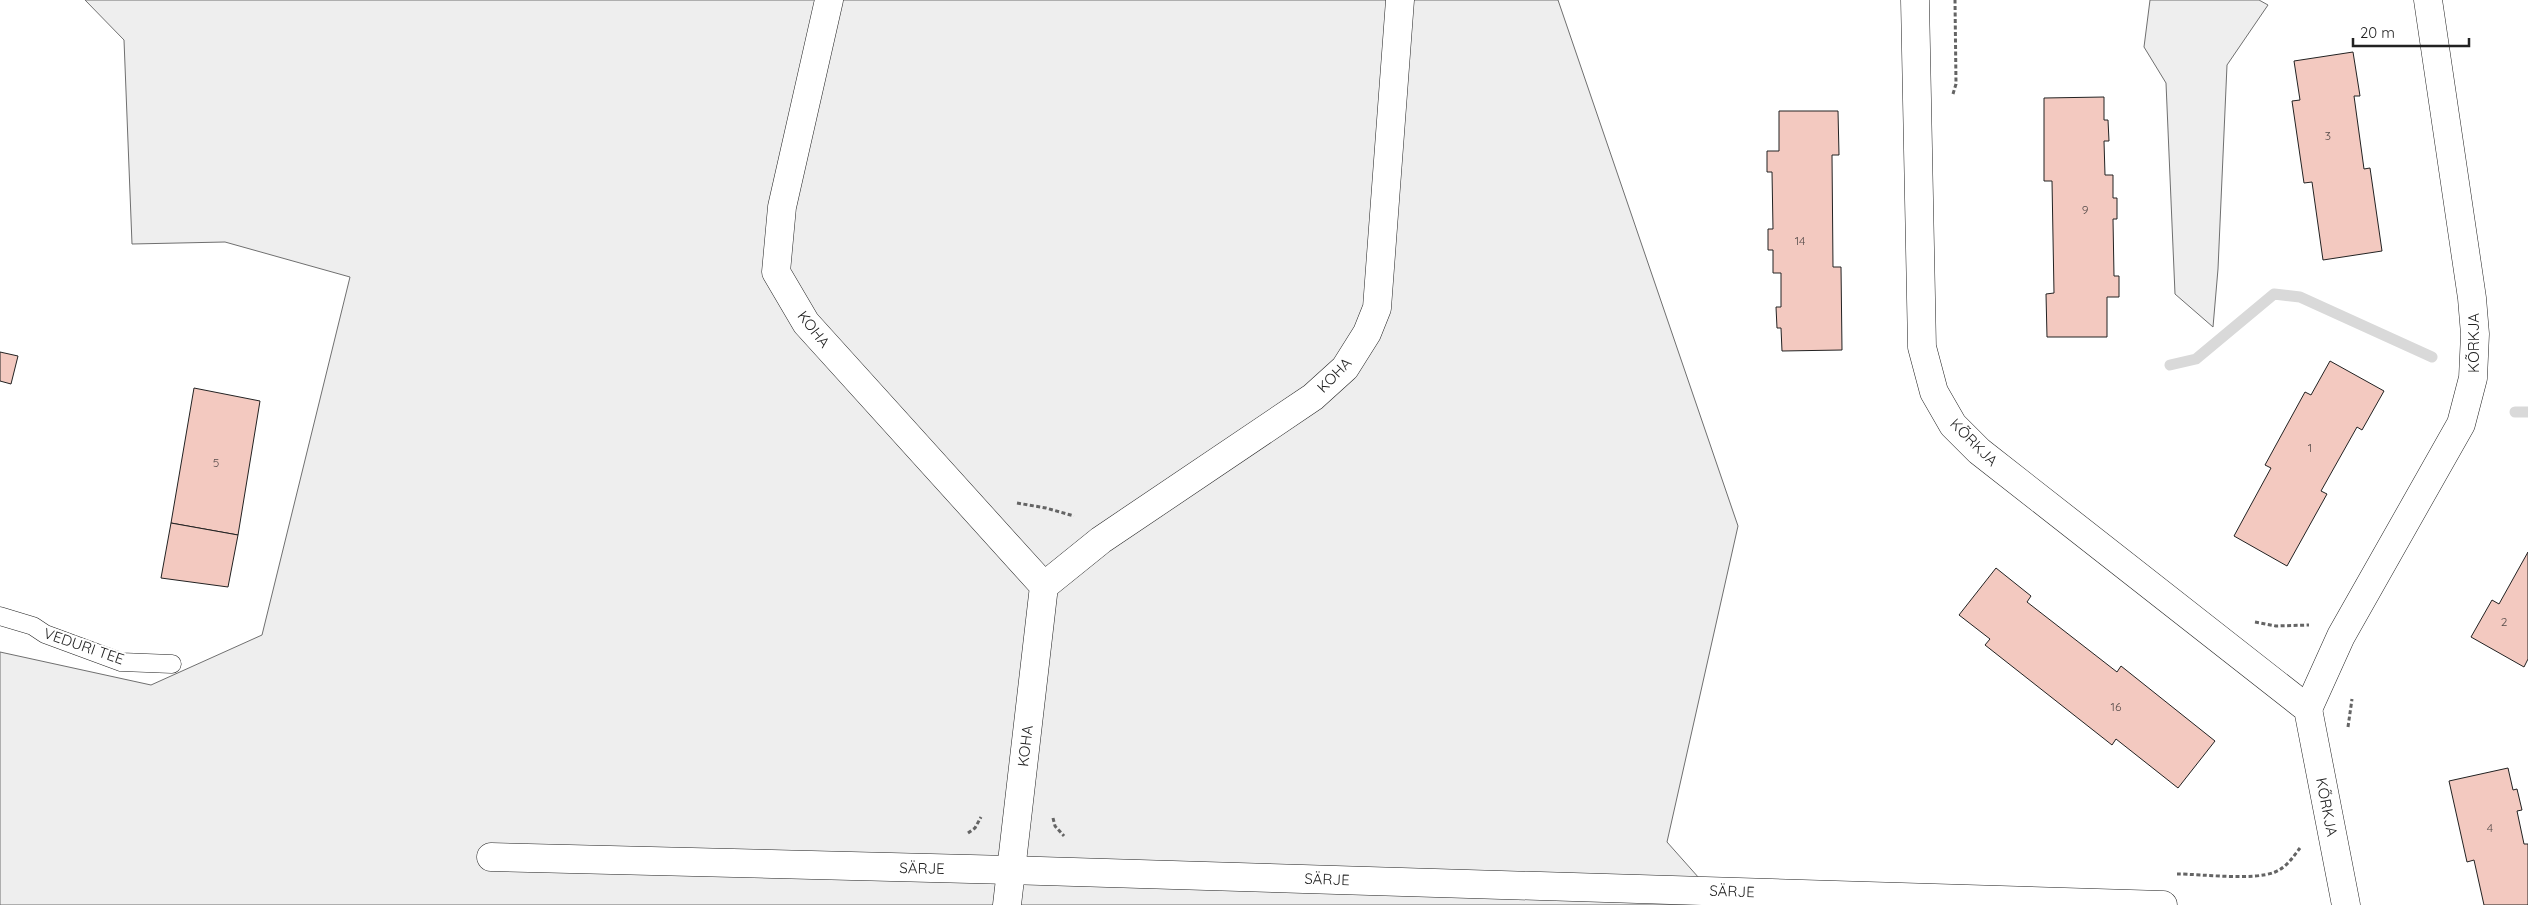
<svg xmlns="http://www.w3.org/2000/svg" width="2528" height="905" viewBox="0 0 2528 905" font-family="Quicksand,sans-serif">
<rect width="100%" height="100%" fill="#fff"/>
<g fill="#eee" stroke="#6f6f6f">
<polygon points="85,0 1558,0 1738,526 1667,842 1723,905 0,905 0,652 151,685 262,635 350,277 225,242 132,244 124,40"/>
<polygon points="2150,0 2259,0 2268,5 2227,65 2218,269 2213,327 2175,294 2166,83 2144,47"/>
</g>
<g fill="none" stroke-linecap="round" stroke-linejoin="round">
<g stroke="#d9d9d9" stroke-width="11">
<polyline points="2170,365 2196,359 2274,294 2300,297 2432,357"/>
<polyline points="2515,412 2528,412"/>
</g>
</g>
<g fill="#f3c9c0" stroke="#222">
<polygon points="2353,52 2360,96 2354,96 2364,169 2370,168 2382,251 2323,260 2312,182 2304,183 2292,101 2300,100 2294,61"/>
<polygon points="2104,97 2104,120 2108,120 2109,141 2104,141 2105,175 2113,175 2113,198 2117,198 2117,219 2113,219 2114,276 2119,276 2119,297 2107,297 2107,337 2047,337 2046,294 2054,293 2052,181 2044,181 2044,98"/>
<polygon points="1779,111 1838,111 1839,155 1832,155 1833,267 1841,267 1842,350 1782,351 1781,328 1777,328 1776,307 1781,307 1781,273 1773,273 1773,250 1768,250 1768,229 1773,229 1772,172 1767,172 1767,151 1779,151"/>
<polygon points="0,352 18,356 11,384 0,381"/>
<polygon points="2330,361 2384,391 2362,430 2357,427 2321,491 2327,494 2287,566 2234,536 2271,468 2265,465 2305,392 2311,395"/>
<polygon points="194,388 260,401 238,535 171,523"/>
<polygon points="171,523 238,535 228,587 161,578"/>
<polygon points="2528,552 2528,659 2524,667 2471,637 2492,600 2499,604"/>
<polygon points="1996,568 2031,596 2027,602 2117,672 2121,666 2215,741 2178,788 2116,739 2112,745 1985,645 1990,639 1959,615"/>
<polygon points="2508,768 2513,790 2517,789 2522,810 2517,811 2524,844 2528,844 2528,905 2484,905 2474,860 2467,862 2449,781"/>
</g>
<g fill="none" stroke-linecap="round" stroke-linejoin="round">
<g stroke="#222" stroke-width="19">
<polyline id="lane" points="0,616 33,626 45,634 121,662 172,664"/>
</g>
<g stroke="#222" stroke-width="29">
<g id="street">
<polyline points="829,0 782,207 776,272 806,323 1044,586 1007,905"/>
<polyline points="1915,0 1922,347 1934,392 1953,425 1979,451 2308,709 2346,905"/>
<polyline points="1044,586 1101,540 1313,397 1345,368 1367,333 1377,308 1400,0"/>
<polyline points="2308,709 2341,636 2461,424 2473,378 2475,334 2472,298 2428,0"/>
<polyline points="491,857 1010,870 2163,905"/>
</g>
</g>
<g stroke="#646464" stroke-width="3" stroke-dasharray="4 2.5" stroke-linecap="butt">
<polyline points="1953,94 1956,84 1955,0"/>
<polyline points="1017,503 1046,508 1074,516"/>
<polyline points="2255,622 2276,626 2309,625"/>
<polyline points="2348,727 2352,699"/>
<polyline points="1053,818 1055,826 1064,836"/>
<polyline points="968,833 975,828 981,817"/>
<path d="M2177,874C2202,874 2253,881 2275,872C2287,867 2293,857 2300,848"/>
</g>
<use href="#lane" stroke="#fff" stroke-width="18"/>
<use href="#street" stroke="#fff" stroke-width="28"/>
</g>
<g text-anchor="middle" dominant-baseline="central" stroke-width="4" stroke-linejoin="round" paint-order="stroke">
<g font-size="12" fill="#564c4a">
<text x="2328" y="135">3</text>
<text x="2085" y="209">9</text>
<text x="1800" y="240">14</text>
<text x="2310" y="447">1</text>
<text x="216" y="462">5</text>
<text x="2504" y="621">2</text>
<text x="2116" y="706">16</text>
<text x="2490" y="827">4</text>
</g>
<g font-size="15" fill="#222" stroke="#fff">
<text transform="translate(814 329) rotate(52)">KOHA</text>
<text transform="translate(2473 343) rotate(-90)">KÕRKJA</text>
<text transform="translate(1334 375) rotate(-46)">KOHA</text>
<text transform="translate(1974 442) rotate(45)">KÕRKJA</text>
<text transform="translate(84 646) rotate(19)">VEDURI TEE</text>
<text transform="translate(1025 746) rotate(-83)">KOHA</text>
<text transform="translate(2327 807) rotate(79)">KÕRKJA</text>
<text transform="translate(922 868) rotate(1)">SÄRJE</text>
<text transform="translate(1327 879) rotate(2)">SÄRJE</text>
<text transform="translate(1732 891) rotate(2)">SÄRJE</text>
</g>
</g>
<path d="M2353 38v8h116v-8" fill="none" stroke="#222222" stroke-width="2.5"/>
<text x="2360" y="38" font-size="15" fill="#222222" stroke="#ffffff" stroke-width="4" paint-order="stroke">20 m</text>
</svg>
